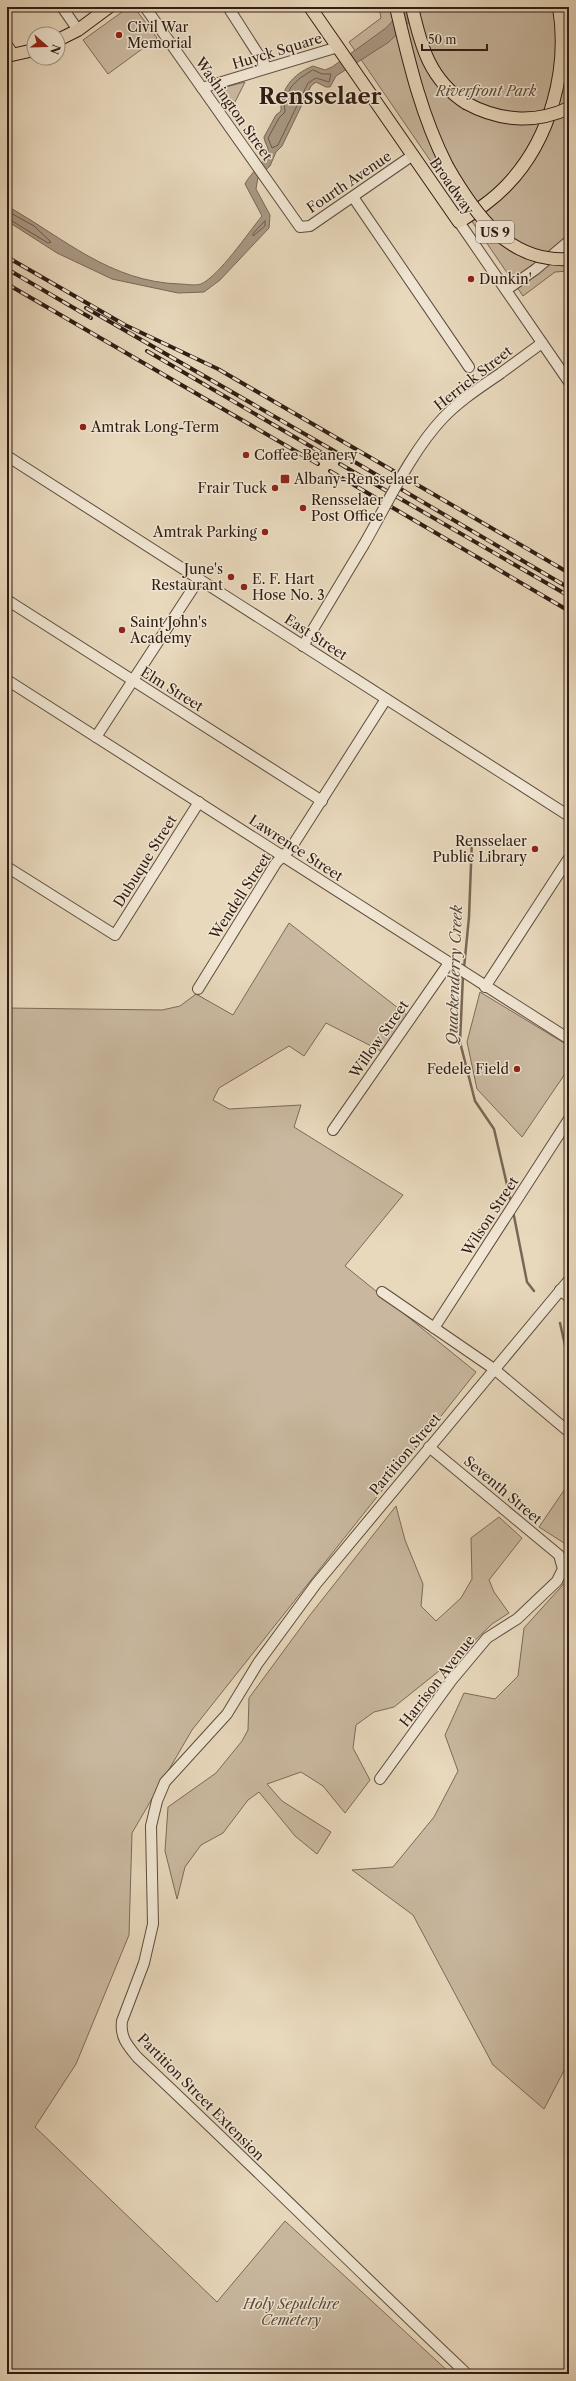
<svg xmlns="http://www.w3.org/2000/svg" width="576" height="2381" viewBox="0 0 576 2381" font-family="'Libre Caslon Text',serif">
<rect width="100%" height="100%" fill="#e8d8bc"/>
<filter id="stains"><feTurbulence type="fractalNoise" baseFrequency=".005" numOctaves="4"/><feColorMatrix values="0 0 0 0 .2 0 0 0 0 .09 0 0 0 0 .02 0 0 0 .5 -.17"/></filter>
<radialGradient id="worn" r=".72"><stop offset=".6" stop-color="#630" stop-opacity="0"/><stop offset="1" stop-color="#630" stop-opacity=".3"/></radialGradient>
<g fill="#c9b89f" stroke="#7c6a59">
<polygon points="129,7 134,7 157,38 108,74 83,40"/>
<polygon points="379,7 569,7 569,271 555,272 523,296 349,42 381,18"/>
<polygon points="245,82 230,112 218,93 218,89"/>
<polygon points="289,923 407,1015 381,1051 326,1023 304,1056 289,1046 219,1088 213,1100 229,1109 301,1105 294,1127 403,1195 345,1266 476,1372 192,1730 132,1833 129,1935 76,2064 35,2127 217,2302 285,2221 451,2374 7,2374 7,1008 162,1010 180,1006 196,994 233,1015"/>
<polygon points="480,992 569,1046 569,1068 522,1137 477,1089 467,1042"/>
<polygon points="569,1483 569,1553 564,1543 539,1527"/>
<polygon points="396,1506 405,1540 423,1584 421,1606 436,1621 461,1598 472,1579 471,1538 499,1517 522,1538 489,1580 494,1592 509,1613 492,1624 464,1651 394,1707 374,1712 356,1725 353,1748 370,1780 345,1813 323,1786 301,1772 267,1784 282,1801 331,1832 317,1854 295,1836 259,1792 248,1800 223,1833 201,1845 185,1867 177,1899 165,1851 168,1807 216,1773 242,1741 248,1730 249,1698 310,1615"/>
<polygon points="569,1578 569,2061 544,2109 493,2065 413,1915 352,1870 393,1867 434,1817 458,1771 445,1735 464,1693 495,1699 518,1676 524,1628"/>
</g>
<path fill="#a99883" stroke="#796656" d="M405,7H425L389,42L336,76L330,87H326L316,82L311,86L282,146L276,152L270,166L258,177L256,189L270,215L269,228L220,280L204,292L178,293L112,279L57,253L7,221V206C64,238 110,282 180,284C185,284 196,286 201,284C219,276 248,233 262,216L245,184C250,173 269,159 268,149C267,145 264,141 264,137L276,115L281,111C280,89 293,74 313,66L325,70L332,67L386,28Z"/>
<g fill="none" stroke-linecap="round" stroke-linejoin="round">
<g stroke="#6c5a4b" stroke-width="1">
<polygon points="313,70 322,74 331,74 329,82 316,78 308,83 278,145 272,148 268,138 279,118 285,112 284,101 291,87 299,79"/>
<polyline points="7,211 34,226 51,242 48,243 7,218"/>
<polygon points="265,221 265,226 253,236 253,234"/>
</g>
<g stroke="#796656" stroke-width="2.5">
<polyline points="464,968 469,917 472,839"/>
<polyline points="463,975 460,1042 475,1101 494,1129 511,1202"/>
<polyline points="513,1211 527,1282 534,1291"/>
<polyline points="560,1323 565,1345 569,1352"/>
</g>
<g stroke="#5e4b3d" stroke-width="12">
<g id="minor">
<polyline points="62,7 78,30"/>
<polyline points="145,7 300,227 310,226 413,155"/>
<polyline points="228,7 267,68"/>
<polyline points="7,45 14,55"/>
<polyline points="202,88 338,47"/>
<polyline points="353,197 469,367"/>
<polyline points="459,222 569,382"/>
<polyline points="506,290 536,269 569,241"/>
<polyline points="501,373 542,343"/>
<polyline points="7,456 569,816"/>
<polyline points="7,600 322,801"/>
<polyline points="303,646 363,546"/>
<polyline points="7,680 569,1039"/>
<polyline points="96,737 199,579"/>
<polyline points="7,867 115,935 199,802"/>
<polyline points="485,987 569,858"/>
<polyline points="198,989 276,863 291,848 386,699"/>
<polyline points="333,1130 449,963"/>
<polyline points="560,1290 569,1297"/>
<polyline points="382,1292 494,1369 569,1432"/>
<polyline points="434,1328 569,1119"/>
<polyline points="380,1779 451,1681 487,1638 517,1619 557,1581 563,1569 559,1555 429,1447"/>
<path d="M467,2374C356,2269 248,2161 137,2057C127,2045 120,2037 122,2021L144,1963L153,1924L151,1826L157,1801L165,1782L227,1714L258,1663L316,1584L569,1280"/>
</g>
</g>
<g stroke="#301c13" stroke-width="14">
<g id="major">
<path d="M310,7L459,222C476,211 493,200 507,185C551,139 569,69 559,7"/>
<path d="M396,7C409,62 421,115 447,166"/>
<path d="M412,7C421,47 430,80 466,103"/>
<polyline points="58,40 78,30 109,7"/>
<polyline points="7,56 34,50"/>
</g>
</g>
<use href="#minor" stroke="#f0e6d3" stroke-width="10"/>
<use href="#major" stroke="#e8d8bc" stroke-width="12"/>
<g stroke="#301c13" stroke-width="4">
<g id="rail">
<polyline points="7,257 125,325 218,369 569,573"/>
<polyline points="7,269 91,318"/>
<polyline points="7,284 318,464"/>
<polyline points="86,308 336,452"/>
<polyline points="147,351 329,457"/>
<polyline points="348,458 569,588"/>
<polyline points="340,464 569,596"/>
<polyline points="330,471 569,611"/>
</g>
</g>
<use href="#rail" stroke="#f0e6d3" stroke-width="2.5" stroke-dasharray="8" stroke-linecap="butt"/>
<g stroke="#5e4b3d" stroke-width="12" stroke-linecap="butt">
<path id="minor-bridge" d="M363,546C387,505 410,453 443,418C460,400 481,387 501,373"/>
</g>
<g stroke="#301c13" stroke-width="14" stroke-linecap="butt">
<g id="major-bridge">
<path d="M466,103C499,121 535,124 569,108"/>
<path d="M447,166C474,213 508,263 569,259"/>
</g>
</g>
<use href="#minor-bridge" stroke="#f0e6d3" stroke-width="10"/>
<use href="#major-bridge" stroke="#e8d8bc" stroke-width="12"/>
</g>
<g fill="#8f2418" stroke="#f0e6d3" stroke-width="1.5">
<circle cx="119" cy="35" r="4"/>
<circle cx="471" cy="279" r="4"/>
<circle cx="83" cy="427" r="4"/>
<circle cx="246" cy="455" r="4"/>
<rect x="280" y="474" width="10" height="10" rx="2"/>
<circle cx="275" cy="488" r="4"/>
<circle cx="303" cy="508" r="4"/>
<circle cx="265" cy="532" r="4"/>
<circle cx="231" cy="577" r="4"/>
<circle cx="244" cy="587" r="4"/>
<circle cx="122" cy="630" r="4"/>
<circle cx="535" cy="849" r="4"/>
<circle cx="517" cy="1069" r="4"/>
</g>
<g text-anchor="middle" dominant-baseline="central" stroke-width="3" stroke-linejoin="round" paint-order="stroke">
<rect fill="#f0e6d3" stroke="#6a594d" stroke-width="1" x="476" y="221" width="38" height="22" rx="3"/>
<g font-size="13" font-weight="bold" fill="#301c13">
<text x="495" y="232">US 9</text>
</g>
<g font-size="14" fill="#301c13" stroke="#f0e6d3" text-anchor="start">
<text x="127" y="27">Civil War<tspan x="127" dy="16">Memorial</tspan></text>
<text x="479" y="279">Dunkin'</text>
<text x="91" y="427">Amtrak Long-Term</text>
<text x="254" y="455">Coffee Beanery</text>
<text x="294" y="479">Albany-Rensselaer</text>
<text x="267" y="488" text-anchor="end">Frair Tuck</text>
<text x="311" y="500">Rensselaer<tspan x="311" dy="16">Post Office</tspan></text>
<text x="257" y="532" text-anchor="end">Amtrak Parking</text>
<text x="223" y="569" text-anchor="end">June's<tspan x="223" dy="16">Restaurant</tspan></text>
<text x="252" y="579">E. F. Hart<tspan x="252" dy="16">Hose No. 3</tspan></text>
<text x="130" y="622">Saint John's<tspan x="130" dy="16">Academy</tspan></text>
<text x="527" y="841" text-anchor="end">Rensselaer<tspan x="527" dy="16">Public Library</tspan></text>
<text x="509" y="1069" text-anchor="end">Fedele Field</text>
</g>
<g font-size="14" fill="#301c13" stroke="#f0e6d3">
<text transform="translate(277 51) rotate(-17)">Huyck Square</text>
<text transform="translate(234 109) rotate(55)">Washington Street</text>
<text transform="translate(349 182) rotate(-34)">Fourth Avenue</text>
<text transform="translate(452 186) rotate(55)">Broadway</text>
<text transform="translate(473 378) rotate(-38)">Herrick Street</text>
<text transform="translate(316 637) rotate(33)">East Street</text>
<text transform="translate(172 689) rotate(32)">Elm Street</text>
<text transform="translate(296 848) rotate(33)">Lawrence Street</text>
<text transform="translate(145 861) rotate(-58)">Dubuque Street</text>
<text transform="translate(240 896) rotate(-57)">Wendell Street</text>
<text transform="translate(379 1039) rotate(-55)">Willow Street</text>
<text transform="translate(490 1216) rotate(-57)">Wilson Street</text>
<text transform="translate(405 1454) rotate(-50)">Partition Street</text>
<text transform="translate(503 1490) rotate(40)">Seventh Street</text>
<text transform="translate(437 1681) rotate(-52)">Harrison Avenue</text>
<text transform="translate(201 2097) rotate(45)">Partition Street Extension</text>
</g>
<g font-size="14" font-style="italic" fill="#5e4b3d" stroke="#f0e6d3">
<text x="486" y="91">Riverfront Park</text>
<text x="291" y="2304">Holy Sepulchre<tspan x="291" dy="16">Cemetery</tspan></text>
</g>
<g font-size="15" font-style="italic" fill="#5a473a" stroke="#f0e6d3">
<text transform="translate(454 975) rotate(-88)">Quackenderry Creek</text>
</g>
<g font-size="22" font-weight="bold" fill="#301c13" stroke="#f0e6d3">
<text x="320" y="96">Rensselaer</text>
</g>
</g>
<rect width="576" height="2381" fill="none" stroke="#e8d8bc" stroke-width="24"/>
<rect x="8" y="8" width="560" height="2365" fill="none" stroke="#301c13" stroke-width="2"/>
<rect x="12" y="12" width="552" height="2357" fill="none" stroke="#301c13"/>
<g transform="translate(46 46) rotate(110)"><circle r="19" fill="#f0e6d3" stroke="#a39586"/>
<path d="M0-3L7 15L0 10L-7 15Z" fill="#8f2418"/>
<text y="-6" font-size="11" font-weight="bold" text-anchor="middle" fill="#301c13">N</text>
</g>
<path d="M422 44v6h65v-6" fill="none" stroke="#301c13" stroke-width="2"/>
<text x="428" y="44" font-size="12" fill="#301c13" stroke="#f0e6d3" stroke-width="3" paint-order="stroke">50 m</text>
<rect width="100%" height="100%" filter="url(#stains)"/>
<rect width="100%" height="100%" fill="url(#worn)"/>
</svg>
